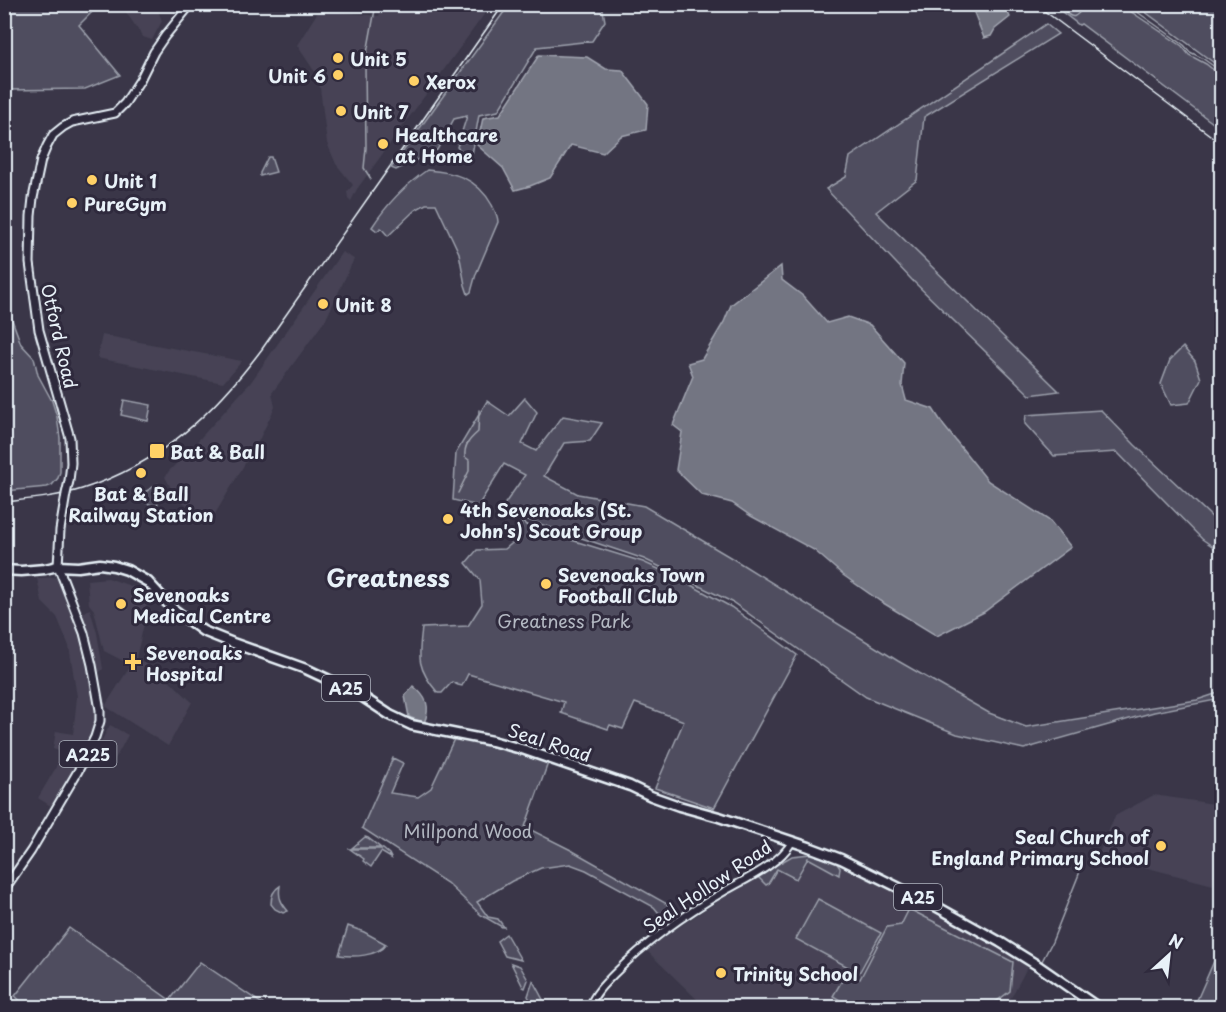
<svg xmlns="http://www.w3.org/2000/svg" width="1226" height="1012" viewBox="0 0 1226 1012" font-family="'Playpen Sans',sans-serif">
<rect width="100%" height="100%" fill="#3a3648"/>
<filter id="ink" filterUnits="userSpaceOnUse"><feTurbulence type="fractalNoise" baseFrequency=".0167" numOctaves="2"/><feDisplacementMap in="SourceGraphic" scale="12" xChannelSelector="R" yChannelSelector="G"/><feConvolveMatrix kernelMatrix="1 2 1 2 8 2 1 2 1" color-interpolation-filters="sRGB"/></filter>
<g filter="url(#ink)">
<g fill="#464354">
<polygon points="121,5 156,5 162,21 152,40 143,37"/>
<polygon points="382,5 491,5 357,189 351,201 348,198 347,192 353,185 336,164 327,143 320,88 316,74 297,45 319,10 325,8 341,12 379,16"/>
<polygon points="342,252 354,259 326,319 272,393 275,407 259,440 212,519 177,499 165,477 169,471 185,455 251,382"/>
<polygon points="102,335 242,361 223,383 97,358"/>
<polygon points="61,577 74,607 91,667 97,714 93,734 54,808 38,798 55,769 62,752 53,749 56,731 73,734 77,697 69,646 57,617 42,602 37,578"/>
<polygon points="108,578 148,592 144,624 136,658 165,676 192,702 168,746 105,706 131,665 104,651 94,610 89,604 87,580"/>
<polygon points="90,609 97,633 103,669 97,675 89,632 82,613"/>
<polygon points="110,725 128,735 114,761 96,751"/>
<polygon points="1154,795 1221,805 1221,838 1213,885 1098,855 1115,816"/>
<polygon points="810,854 827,859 840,864 910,898 968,929 1029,964 1006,1007 706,1008 645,949 774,865 792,856"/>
</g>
<g fill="#504e5f" stroke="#9ca0ac" stroke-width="1.5">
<polygon points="4,5 99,5 79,25 120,75 85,89 5,90"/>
<polygon points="509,5 602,5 605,21 592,41 537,47 498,111 479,115 471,160 457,147 467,116 454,119 437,150 396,170 391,168"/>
<polygon points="1048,5 1121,5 1182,46 1189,55 1206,64 1221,76 1221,129 1081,24 1079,25 1062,12 1061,10 1058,12"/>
<polygon points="1136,5 1221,5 1221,68"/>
<polygon points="1046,24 1058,34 924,117 917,180 876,212 1059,391 1030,395 912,280 826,189 846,177 850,157"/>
<polygon points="268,157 271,157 276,172 260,176 260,173"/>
<path d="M427,170C455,172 477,178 492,205C495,211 498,216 498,222L476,274L471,292L468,294L465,285L459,253L436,204H426L415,210L388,236L381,228L377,231L372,227C387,204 404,186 427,170Z"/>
<polygon points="4,298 21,344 34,358 38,375 52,401 57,417 60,438 60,472 58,478 52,485 47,487 5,491"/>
<polygon points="1183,347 1195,361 1201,379 1189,403 1171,405 1161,384 1170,360"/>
<polygon points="525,398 537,412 522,444 536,451 563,416 602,423 590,441 564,443 544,476 578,494 644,506 735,560 898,661 989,713 1026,727 1197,700 1221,692 1221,699 1154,712 1024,749 957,734 866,697 732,602 644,559 519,517 499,512 525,475 504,464 478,506 453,500 456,453 487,401 509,416"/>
<polygon points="124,400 151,405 148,421 121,415"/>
<polygon points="1101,410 1135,445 1214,519 1221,520 1221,552 1202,539 1117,452 1054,456 1025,424 1026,415"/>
<polygon points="158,484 162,494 156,507 135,498"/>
<path d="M521,522C526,524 530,527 535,529C543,530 548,532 555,535L643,562L678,578L731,607L797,655L714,808L655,788L684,721L635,703L623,729L610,725L608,729L561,713L564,702L468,674L462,686L458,685L452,682L442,693H438C417,669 418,658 422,628L468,626L482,604L480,580L466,563L477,550L505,549L522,535Z"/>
<polygon points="455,737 531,757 548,763 525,827 571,850 667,904 678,917 661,927 663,918 654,907 586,870 570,864 541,868 512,881 477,902 488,917 498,919 504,927 502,927 481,915 447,883 362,828 393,758 403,763 390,793 418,797 431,788"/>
<polygon points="365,837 368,838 381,848 352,848"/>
<polygon points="350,849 383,849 389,854 391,858 381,852 371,867 363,861 364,859"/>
<polygon points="810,854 836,862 840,868 839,875 808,858 796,879 777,869 768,884 766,885 757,876 792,856"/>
<path d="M280,886C278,897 281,903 288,911L283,913L275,909L271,904C271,897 273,890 280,886Z"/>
<polygon points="818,899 881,933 859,973 796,939"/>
<polygon points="909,909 1013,962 1010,991 989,1007 838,1007 845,1003 833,996 847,972 860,979 887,927 901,925"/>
<path d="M348,926L364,932L386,944C377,957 353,957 339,955Z"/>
<polygon points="69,928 170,1000 200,962 267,1007 27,1007 15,996"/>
<polygon points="506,934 521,960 505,956 497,941"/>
<polygon points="1221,945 1221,1007 1194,1007"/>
<polygon points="511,963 520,966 528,980 525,988 523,987"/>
<polygon points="533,981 547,1007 534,1007 528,996"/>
</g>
<g fill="#737482" stroke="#a2a6b1" stroke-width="1.5">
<path d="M971,5C985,4 1005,1 1010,17L995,29L991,36L984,38Z"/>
<polygon points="539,55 587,57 606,69 622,70 648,104 646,130 621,136 603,153 571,145 550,178 530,186 515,190 503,168 477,145 483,118 500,115"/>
<polygon points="781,266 782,280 803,296 827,323 848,317 870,325 904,363 902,385 906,400 933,409 944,426 988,481 1050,521 1071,547 984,612 937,636 880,601 843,575 814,550 751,516 732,503 702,495 676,470 682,432 673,425 693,376 688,363 702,359 724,322 731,305"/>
<path d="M413,686C427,697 431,707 424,723L409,717L405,696Z"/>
</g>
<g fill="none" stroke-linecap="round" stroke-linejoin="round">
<g stroke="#a2a6b1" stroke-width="1.5">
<polyline points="1057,4 1061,8"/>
<polyline points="1126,4 1184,45 1190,52 1202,58 1222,72"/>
<path d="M1064,10C1074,23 1078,14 1086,4"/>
<polyline points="371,179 364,168 366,148 365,64 376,4"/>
<path d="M458,493L469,471V460L465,457C464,445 469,440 478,432L479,410"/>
<polyline points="1041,963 1052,942 1081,869"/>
</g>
<g stroke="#e8f1f8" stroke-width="10">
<path id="secondary" d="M589,1008C594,994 604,984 614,974C647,941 685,914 725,891C748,878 779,864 792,842"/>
</g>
<g stroke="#e8f1f8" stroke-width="11">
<g id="primary">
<polyline points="69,481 71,463 70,438 39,330 30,263 31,216 33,198 41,160 47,146 53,135 63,127 72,122 115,113 125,103 140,80 154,52 165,36 191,4"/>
<polyline points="4,890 31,851 78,771 95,737 100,721 100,710 92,665 84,633 58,566 60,530 66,494"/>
</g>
</g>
<g stroke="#e8f1f8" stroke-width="13">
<polyline id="highway" points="4,570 21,571 45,569 58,566 78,567 100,564 114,566 127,570 148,582 173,609 203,631 233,643 306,669 355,692 390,715 411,725 492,741 525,750 630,786 651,796 679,806 719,817 809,847 841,859 930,903 1000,942 1037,965 1099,1008"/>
</g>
<use href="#secondary" stroke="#2f2a3d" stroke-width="6"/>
<use href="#primary" stroke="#2f2a3d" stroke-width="7"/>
<use href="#highway" stroke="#2f2a3d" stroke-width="8"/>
<g stroke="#e8f1f8" stroke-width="1.5">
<polyline points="1035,4 1222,144"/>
<path d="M4,502C31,499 57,497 82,489C160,464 214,413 262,349L504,4"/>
</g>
<g stroke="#e8f1f8" stroke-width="11" stroke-linecap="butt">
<polyline id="primary-bridge" points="66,494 69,481"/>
</g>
<use href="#primary-bridge" stroke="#2f2a3d" stroke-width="7"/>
</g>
</g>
<g fill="#ffd166" stroke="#2f2a3d" stroke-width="2">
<circle cx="338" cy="58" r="6"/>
<circle cx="338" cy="75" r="6"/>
<circle cx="414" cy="81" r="6"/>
<circle cx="341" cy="111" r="6"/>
<circle cx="383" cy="144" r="6"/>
<circle cx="92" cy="180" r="6"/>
<circle cx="72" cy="203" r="6"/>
<circle cx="323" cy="304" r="6"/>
<rect x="149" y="443" width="16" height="16" rx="3"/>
<circle cx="141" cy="473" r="6"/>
<circle cx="448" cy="519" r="6"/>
<circle cx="546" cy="584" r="6"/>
<circle cx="121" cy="604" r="6"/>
<path d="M130 653h6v6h6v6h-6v6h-6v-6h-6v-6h6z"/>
<circle cx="1161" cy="846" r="6"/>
<circle cx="721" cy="973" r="6"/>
</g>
<g text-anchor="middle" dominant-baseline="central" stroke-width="6" stroke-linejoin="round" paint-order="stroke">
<g fill="#2f2a3d" stroke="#b0b5c0" stroke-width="1.5">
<rect x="322" y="675" width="48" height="26" rx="4.5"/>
<rect x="59.5" y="741" width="57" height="26" rx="4.5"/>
<rect x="894" y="884" width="48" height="26" rx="4.5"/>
</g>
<g font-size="16" font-weight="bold" fill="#e8f1f8">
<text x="346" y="688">A25</text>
<text x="88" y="754">A225</text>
<text x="918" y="897">A25</text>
</g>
<g font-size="18" font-weight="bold" fill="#e8f1f8" stroke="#2f2a3d" text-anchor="start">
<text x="350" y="58">Unit 5</text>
<text x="326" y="75" text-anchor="end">Unit 6</text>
<text x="426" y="81">Xerox</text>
<text x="353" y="111">Unit 7</text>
<text x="395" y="134">Healthcare<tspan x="395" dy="21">at Home</tspan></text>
<text x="104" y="180">Unit 1</text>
<text x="84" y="203">PureGym</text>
<text x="335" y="304">Unit 8</text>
<text x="170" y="451">Bat &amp; Ball</text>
<text x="141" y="493" text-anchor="middle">Bat &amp; Ball<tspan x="141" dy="21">Railway Station</tspan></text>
<text x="460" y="509">4th Sevenoaks (St.<tspan x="460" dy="21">John's) Scout Group</tspan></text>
<text x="558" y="574">Sevenoaks Town<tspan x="558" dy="21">Football Club</tspan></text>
<text x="133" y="594">Sevenoaks<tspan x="133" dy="21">Medical Centre</tspan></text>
<text x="146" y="652">Sevenoaks<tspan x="146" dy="21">Hospital</tspan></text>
<text x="1149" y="836" text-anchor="end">Seal Church of<tspan x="1149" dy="21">England Primary School</tspan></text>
<text x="733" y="973">Trinity School</text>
</g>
<g font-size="18" fill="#e8f1f8" stroke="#2f2a3d">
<text transform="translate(60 336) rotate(77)">Otford Road</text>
<text transform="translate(550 742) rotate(18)">Seal Road</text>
<text transform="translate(707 886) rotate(-34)">Seal Hollow Road</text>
</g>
<g font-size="18" fill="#b3b8c2" stroke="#2f2a3d">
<text x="564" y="620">Greatness Park</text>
<text x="468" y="830">Millpond Wood</text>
</g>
<g font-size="24" font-weight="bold" fill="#e8f1f8" stroke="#2f2a3d">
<text x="388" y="577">Greatness</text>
</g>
</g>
<rect width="1226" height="1012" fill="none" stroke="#2f2a3d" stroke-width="24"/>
<rect x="12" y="12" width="1202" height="988" fill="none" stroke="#e8f1f8" stroke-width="2" filter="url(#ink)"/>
<g transform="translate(1169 955) rotate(27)" stroke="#2f2a3d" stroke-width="4.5" paint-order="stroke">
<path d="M0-4.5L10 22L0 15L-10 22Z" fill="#e8f1f8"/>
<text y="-9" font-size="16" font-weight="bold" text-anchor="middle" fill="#e8f1f8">N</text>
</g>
</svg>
